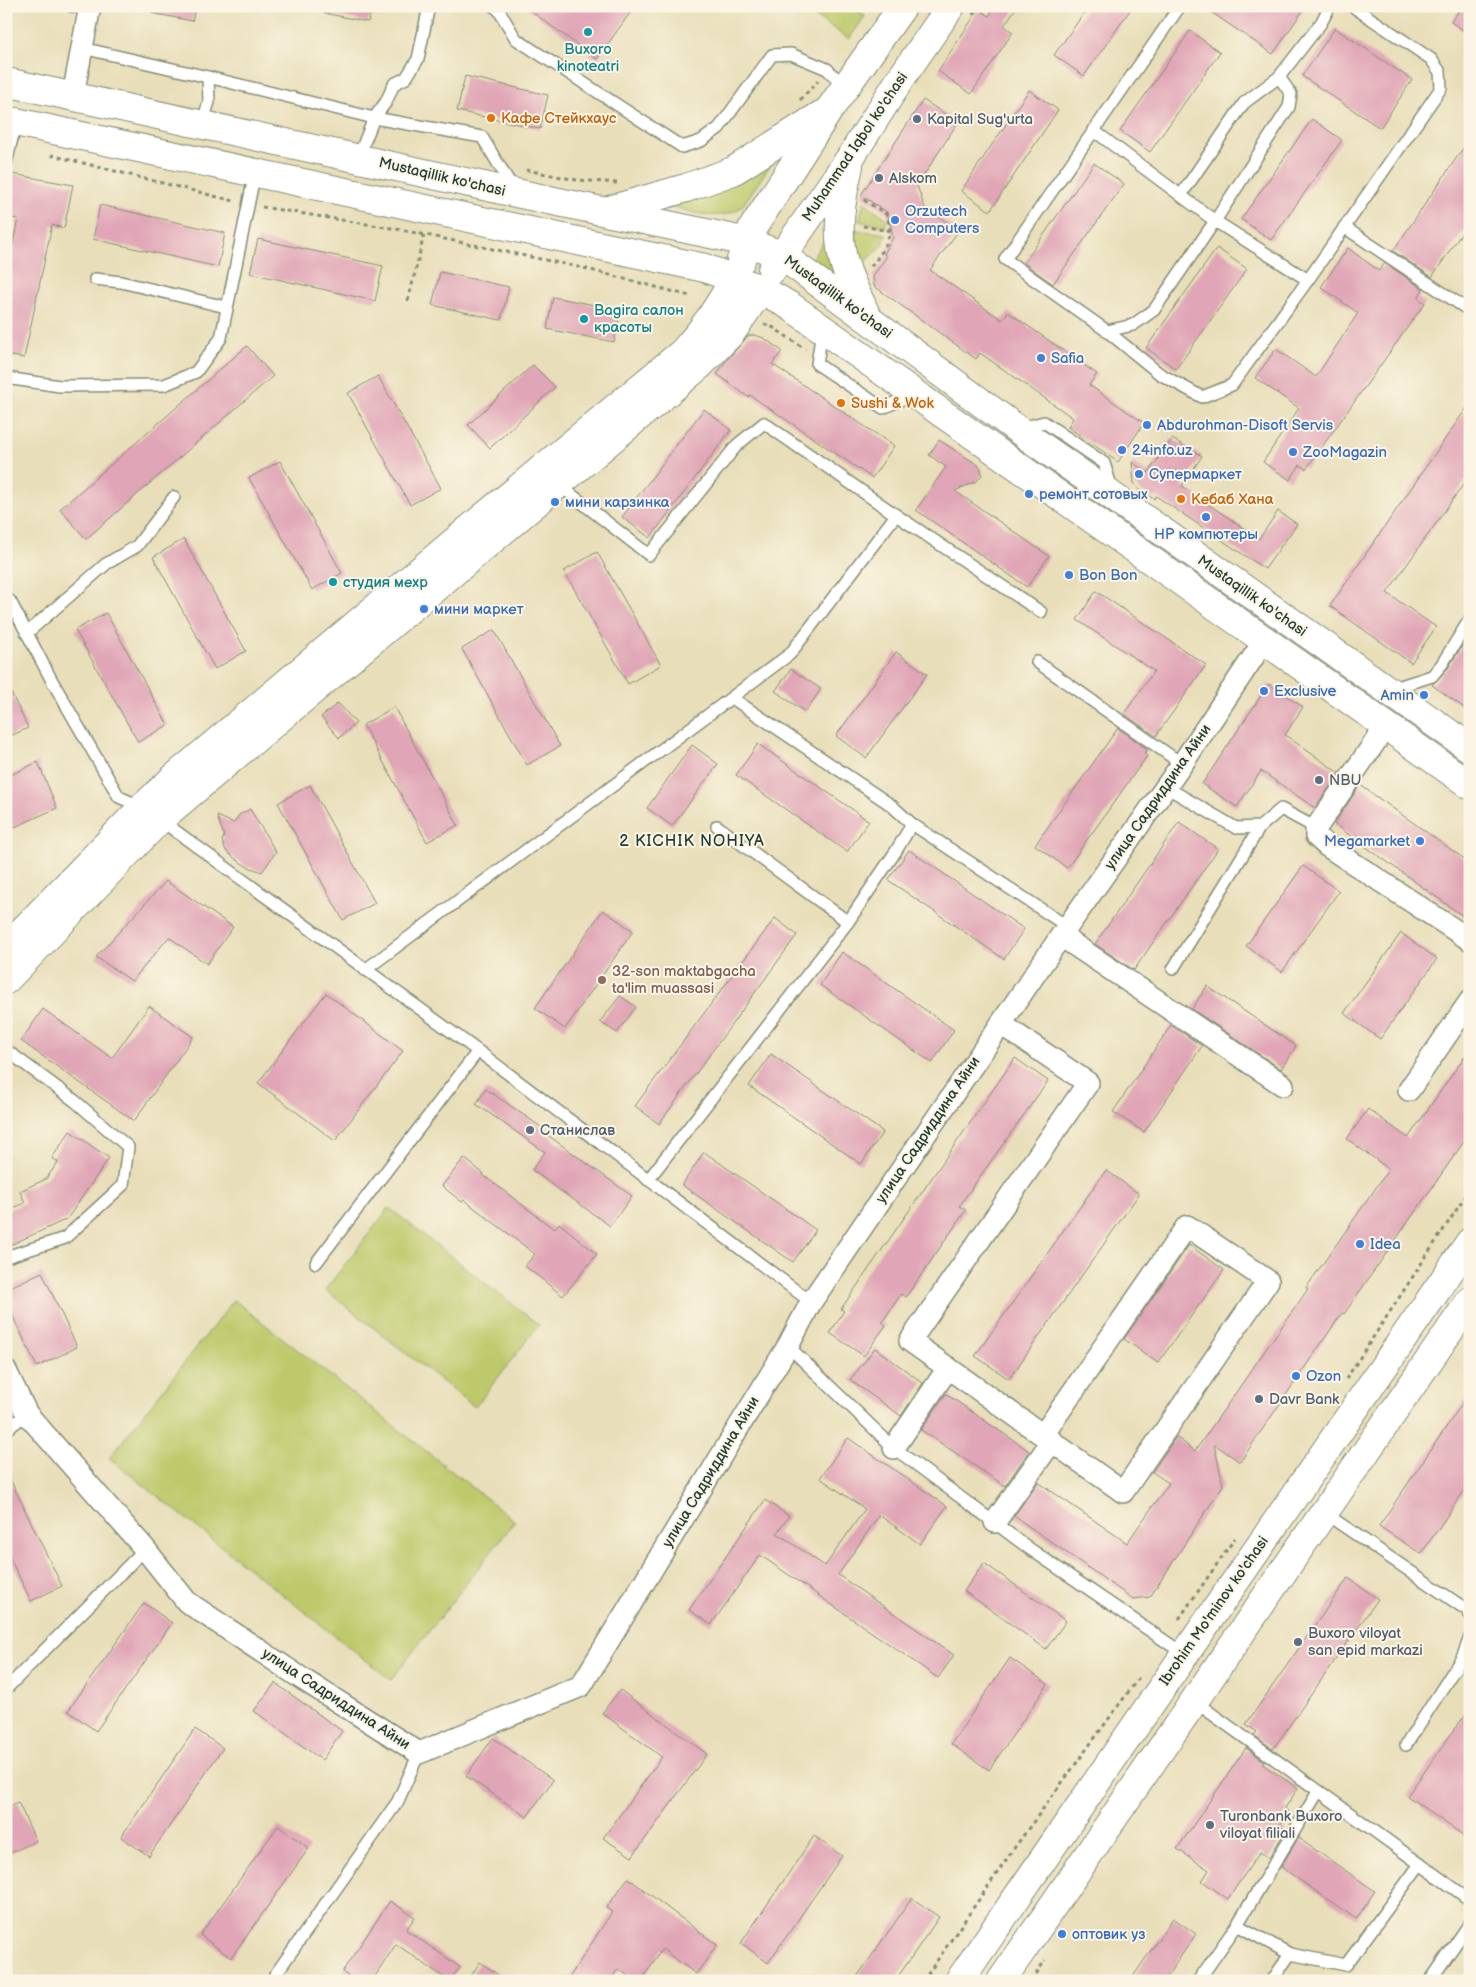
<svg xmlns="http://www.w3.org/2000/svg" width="1476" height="1987" viewBox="0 0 1476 1987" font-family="'Balsamiq Sans',sans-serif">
<rect width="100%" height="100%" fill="#fcf5e5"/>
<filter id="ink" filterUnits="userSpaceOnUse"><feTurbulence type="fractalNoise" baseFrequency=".02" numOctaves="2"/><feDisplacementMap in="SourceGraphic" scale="10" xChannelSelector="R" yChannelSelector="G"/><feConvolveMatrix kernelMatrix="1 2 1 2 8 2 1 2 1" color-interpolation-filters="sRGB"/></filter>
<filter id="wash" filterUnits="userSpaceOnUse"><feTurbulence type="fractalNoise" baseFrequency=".0096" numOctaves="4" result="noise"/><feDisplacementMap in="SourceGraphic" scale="20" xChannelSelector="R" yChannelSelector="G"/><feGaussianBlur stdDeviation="1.12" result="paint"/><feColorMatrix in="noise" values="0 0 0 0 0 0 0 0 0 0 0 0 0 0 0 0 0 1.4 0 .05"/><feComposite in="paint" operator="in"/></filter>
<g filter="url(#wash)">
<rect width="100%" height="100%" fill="#e8deb9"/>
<g fill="#bdc96b" stroke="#6e8350">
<polygon points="813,6 853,6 865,16 849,39 809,12"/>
<path d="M780,151L743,205C722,226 685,210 661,203Z"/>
<polygon points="864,202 886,218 886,227 859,221"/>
<polygon points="856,230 886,234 883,245 861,266 856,249"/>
<polygon points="829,233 839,280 811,260"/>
<polygon points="389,1208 539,1325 475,1407 325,1290"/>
<polygon points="234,1300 515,1521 391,1680 109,1458"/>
</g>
<g id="blocks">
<g fill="#e0a5b6">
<polygon points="153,6 196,6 192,21 152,13"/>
<polygon points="324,6 372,6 368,22 324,13"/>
<polygon points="524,6 635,6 597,59"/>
<polygon points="995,6 1017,6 1004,26 1013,32 971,94 938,71 979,9 989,16"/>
<polygon points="1089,6 1133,6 1084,76 1054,55"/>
<polygon points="1202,6 1306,6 1273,54"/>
<polygon points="1462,6 1470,6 1470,35 1451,22"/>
<polygon points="1335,28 1412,80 1380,128 1302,76"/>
<polygon points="1190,31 1220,52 1150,152 1120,131"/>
<polygon points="465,76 548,95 540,129 457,111"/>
<polygon points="1029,90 1058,110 990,211 961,191"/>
<polygon points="923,100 958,122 917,186 925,208 959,230 930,270 1002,320 1008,312 1097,374 1089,385 1144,423 1118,462 1068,427 1073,418 980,353 976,359 874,286 873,276 887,256 884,254 893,238 891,227 887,212 861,195"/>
<polygon points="1312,119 1342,140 1271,240 1241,219"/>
<polygon points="1470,138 1470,221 1432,277 1393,251"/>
<polygon points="1094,163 1124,184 1053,284 1024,263"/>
<polygon points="12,174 73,185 64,228 52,225 24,358 6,355 6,276 18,219 6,217 6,206"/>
<polygon points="100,205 225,233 218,267 93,239"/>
<polygon points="258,239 383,266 375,301 250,273"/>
<polygon points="1217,248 1247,269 1176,369 1146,348"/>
<polygon points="1348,248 1379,271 1385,263 1423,289 1418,298 1425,303 1306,469 1300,465 1290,480 1263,462 1299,408 1255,378 1276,349 1316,377 1358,313 1321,287"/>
<polygon points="440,272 509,287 501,320 432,305"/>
<polygon points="553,297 621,310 614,342 547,329"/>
<polygon points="754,335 764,338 782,351 772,364 894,446 872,478 750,395 748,397 717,374 726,361 748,336"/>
<polygon points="247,346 273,376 86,539 60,509"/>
<polygon points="533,365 555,387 490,448 468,425"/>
<polygon points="378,376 441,488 410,505 348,393"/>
<polygon points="1470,403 1470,475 1387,593 1436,627 1411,663 1330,606"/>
<polygon points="704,409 731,430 650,538 622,517"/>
<polygon points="1172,439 1202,456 1182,486 1259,539 1278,511 1297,524 1265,569 1156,496 1154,499 1139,490 1134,483 1132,462 1148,473"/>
<polygon points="939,440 978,465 981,469 982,475 977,481 955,491 1049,556 1027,587 916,510 946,467 929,455"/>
<polygon points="280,461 342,573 312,590 249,478"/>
<polygon points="184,539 246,651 215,669 153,557"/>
<polygon points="597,552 661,665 628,684 564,571"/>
<polygon points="1096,591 1206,665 1156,736 1124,714 1154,671 1077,620"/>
<polygon points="106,613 168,725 138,742 75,630"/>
<polygon points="494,630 560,746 527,765 462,649"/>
<polygon points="1470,634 1470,712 1432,685 1448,668"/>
<polygon points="896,652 927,674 866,758 836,736"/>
<polygon points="791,669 821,689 805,712 775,691"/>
<polygon points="6,682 28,728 6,738"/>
<polygon points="1269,684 1303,707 1285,735 1339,773 1315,808 1261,771 1237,807 1202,784"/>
<polygon points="338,703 356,723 339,738 321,717"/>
<polygon points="394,707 458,825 427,842 363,725"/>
<polygon points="1118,728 1147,749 1144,754 1147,756 1067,868 1035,845"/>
<polygon points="758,744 869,821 847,852 736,775"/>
<polygon points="692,745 718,764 672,826 647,808"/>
<polygon points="38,762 57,808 6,831 6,777"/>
<polygon points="310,785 375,903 343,920 278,803"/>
<polygon points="1360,785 1470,863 1470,921 1334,824"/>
<polygon points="250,809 276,852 262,872 246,866 237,860 226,851 222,841 224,836 217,816 234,823 239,815"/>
<polygon points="1179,822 1218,849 1134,970 1095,944"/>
<polygon points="909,850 1024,929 1004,959 888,880"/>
<polygon points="1303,866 1339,891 1282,972 1246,946"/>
<polygon points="166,881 233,927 207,964 169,937 132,981 96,957"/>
<polygon points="603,910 633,931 565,1029 535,1008"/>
<polygon points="775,918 797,935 659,1124 635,1106"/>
<polygon points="1401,933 1437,959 1380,1039 1344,1013"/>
<polygon points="842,952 954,1030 932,1063 820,985"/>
<polygon points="1207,986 1296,1046 1281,1069 1192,1009"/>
<polygon points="326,993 403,1051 335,1141 258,1083"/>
<polygon points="620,996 636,1007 617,1033 600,1022"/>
<polygon points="149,1006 193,1037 134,1121 21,1041 43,1009 112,1058"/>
<polygon points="1171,1025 1202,1046 1144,1132 1113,1112"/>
<polygon points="1470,1049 1470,1133 1344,1314 1342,1313 1240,1462 1214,1444 1223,1485 1150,1597 1133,1599 1014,1516 1038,1482 1127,1543 1169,1483 1152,1472 1176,1437 1195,1451 1308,1289 1306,1288 1389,1169 1347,1139 1368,1109 1408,1138"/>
<polygon points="771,1054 883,1132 861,1164 749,1086"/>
<polygon points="1015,1058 1048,1081 959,1206 966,1210 906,1297 901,1294 882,1322 886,1325 864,1356 830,1333 844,1311 841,1309"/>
<polygon points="486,1089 544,1129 542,1131 632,1196 610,1226 532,1170 545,1152 476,1104"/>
<polygon points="70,1131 109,1158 67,1219 6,1247 6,1211 25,1203 20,1191 46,1179 58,1162 52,1158"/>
<polygon points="704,1152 816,1230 793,1262 682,1185"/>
<polygon points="464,1158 484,1174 483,1175 554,1229 559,1223 597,1254 563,1296 525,1266 535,1254 464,1200 462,1202 442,1186"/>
<polygon points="1106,1170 1139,1194 1009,1379 975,1356"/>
<polygon points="1189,1245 1224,1270 1158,1363 1124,1339"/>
<polygon points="42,1272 77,1347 37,1367 6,1302 6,1289"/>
<polygon points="875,1348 923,1383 901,1416 850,1380"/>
<polygon points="1470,1392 1470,1482 1421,1554 1379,1526"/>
<polygon points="946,1394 1029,1451 1005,1486 921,1430"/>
<polygon points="848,1438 947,1506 920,1544 879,1515 838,1575 954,1655 938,1678 760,1555 711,1625 689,1610 765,1500 789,1516 777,1533 825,1566 865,1509 820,1478"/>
<polygon points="6,1471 62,1586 31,1601 6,1550"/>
<polygon points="984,1563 1066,1621 1046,1649 964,1591"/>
<polygon points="1348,1578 1378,1599 1273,1749 1254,1735 1257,1732 1246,1724"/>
<polygon points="144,1603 172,1623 96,1731 68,1711"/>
<polygon points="1010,1658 1048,1684 989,1770 951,1744"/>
<polygon points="275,1683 342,1731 322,1760 254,1711"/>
<polygon points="620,1690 707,1754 632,1857 603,1838 662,1757 602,1713"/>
<polygon points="1470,1708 1470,1840 1407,1796"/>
<polygon points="195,1729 223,1748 149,1856 121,1837"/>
<polygon points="493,1738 553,1780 527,1817 466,1776"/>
<polygon points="1246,1748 1264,1761 1262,1764 1298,1788 1285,1808 1288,1811 1279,1825 1286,1830 1269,1858 1260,1852 1228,1899 1202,1881 1209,1870 1177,1849"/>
<polygon points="18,1802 36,1841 6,1855 6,1808"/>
<polygon points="278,1826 309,1848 231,1958 200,1935"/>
<polygon points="814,1836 842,1856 768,1963 741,1943"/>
<polygon points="1298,1838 1375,1891 1356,1919 1281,1867"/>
<polygon points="628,1878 717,1945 696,1974 662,1949 641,1981 636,1981 618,1969 610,1981 567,1981 612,1912 606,1908"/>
<polygon points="912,1898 939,1917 895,1981 854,1981"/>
<polygon points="390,1901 415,1917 406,1930 460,1967 449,1981 396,1944 372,1981 355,1981 342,1972"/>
<polygon points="1173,1918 1196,1934 1164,1981 1130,1981"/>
<polygon points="480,1962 507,1981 468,1981"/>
</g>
</g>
</g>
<g filter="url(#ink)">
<use href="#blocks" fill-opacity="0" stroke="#848e76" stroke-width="1"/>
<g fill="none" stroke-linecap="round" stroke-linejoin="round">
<g stroke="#848e76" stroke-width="14">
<g id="service">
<polyline points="71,6 89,10"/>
<polyline points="493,6 498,9 516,39 682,147 701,141 719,128 772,55 791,54 827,69 845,87"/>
<polyline points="1180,6 1005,259 1107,331 1160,374 1202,397 1232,385 1308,280 1441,88 1440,72 1431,59 1352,6"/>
<polyline points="82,48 208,77 209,102 202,124"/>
<polyline points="208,77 374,118 386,102 394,84 406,78 418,59 429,6"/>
<polyline points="1279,77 1291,94 1289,107 1215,221 1308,280"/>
<polyline points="1093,130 1215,221 1154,310 1133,325 1107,331"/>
<polyline points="358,158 374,118 482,137 514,190"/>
<polyline points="6,163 16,122"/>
<polyline points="1181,195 1244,103 1279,77 1321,23 1330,6"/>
<polyline points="1344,227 1470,311"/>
<polyline points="95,279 121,282 226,307"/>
<polyline points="822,330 817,364 883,408 913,394"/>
<polyline points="6,378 60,386 164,385 196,372 221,338 255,172"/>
<polyline points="1021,428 1044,422 1104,463 1112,489"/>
<polyline points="558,484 649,555 737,445 764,423 896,515 1041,612"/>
<polyline points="6,599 10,601 51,679 119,797 142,807"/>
<polyline points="27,633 106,564 137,546 174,497"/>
<polyline points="1037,662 1182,764"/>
<polyline points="1391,689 1432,676 1442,664 1470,619"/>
<polyline points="1166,787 1236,828 1260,827 1281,809 1316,828"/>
<polyline points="159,819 478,1051 811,1302"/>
<polyline points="912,824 1068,927"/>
<polyline points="717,826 848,922"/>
<polyline points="1173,969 1260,827"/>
<polyline points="365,970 790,654 896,515"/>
<polyline points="6,1050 75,1101 128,1147 123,1185 65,1238 6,1257"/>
<polyline points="648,1180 848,922 896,851 912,824 891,805 732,698"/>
<polyline points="316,1263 478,1051"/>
<polyline points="788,1346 894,1448 1030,1549 1184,1654"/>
<polyline points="6,1430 27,1414"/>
<polyline points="1323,1512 1467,1610 1470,1615"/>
<polyline points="6,1689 145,1549"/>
<polyline points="1194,1701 1470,1900"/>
<polyline points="1406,1745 1463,1656 1470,1637"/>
<polyline points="1237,1925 1290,1954 1346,1965 1420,1864"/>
<polyline points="278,1981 275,1975 398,1801 419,1753"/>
<polyline points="1198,1981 1237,1925 1318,1792"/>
<polyline points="1272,1981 1290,1954"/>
<polyline points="1430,1981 1470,1923"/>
</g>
</g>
<g stroke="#848e76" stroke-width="24">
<g id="minor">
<polyline points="73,95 90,6"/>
<polyline points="1386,726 1316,828 1316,836 1327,846 1470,940"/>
<polyline points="1061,936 1283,1085"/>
<polyline points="1001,1024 1088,1083 910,1341 1123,1492 1268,1281 1187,1226 1043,1435"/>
<polyline points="1409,1090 1470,1001"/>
<polyline points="6,1371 27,1414 145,1549 187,1602 304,1680 419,1753 581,1686 788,1346 811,1302 1061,936 1182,764 1264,641"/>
<polyline points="894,1448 948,1368"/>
<polyline points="995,1522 1052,1441"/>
</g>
</g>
<g stroke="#848e76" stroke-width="30">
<g id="secondary">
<path d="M6,948L143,807L175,777L479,521L683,352C704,329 720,306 734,278"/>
<polyline points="6,980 160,819 700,365 731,333 761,289"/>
<polyline points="959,1981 1470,1242"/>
<polyline points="1001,1981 1470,1301"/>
</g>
</g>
<g stroke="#848e76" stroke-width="30">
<g id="primary">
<polyline points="6,82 516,193 720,236 747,242 781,255 1017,429 1470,748"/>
<polyline points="6,120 705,268 761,289 790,306 1470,785"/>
<path d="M849,166C843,192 837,221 841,248C844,272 858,295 867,317"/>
<polyline points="606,211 686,188 733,171 821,115"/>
<polyline points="741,260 752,229 829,110 903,6"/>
<polyline points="772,270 850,158 899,81 951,6"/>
</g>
</g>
<g stroke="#848e76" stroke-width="3" stroke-dasharray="4 4" stroke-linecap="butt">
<polyline points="973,15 979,6"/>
<polyline points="800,100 818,81"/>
<polyline points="51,155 234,201"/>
<polyline points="526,170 577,180 618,183"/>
<path d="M864,200L886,214C896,237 882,252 869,269"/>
<polyline points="262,207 397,229 583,268 690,296"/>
<polyline points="863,226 889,231"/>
<polyline points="408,301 424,235"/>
<polyline points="764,324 771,326 805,349"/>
<polyline points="1346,1379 1470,1189"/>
<polyline points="1179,1619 1235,1538"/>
<polyline points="923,1981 1015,1847 1140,1676"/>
<polyline points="1032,1981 1045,1960"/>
</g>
<use href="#service" stroke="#fff" stroke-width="11"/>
<use href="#minor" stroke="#fff" stroke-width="21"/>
<use href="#secondary" stroke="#fff" stroke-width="28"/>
<use href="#primary" stroke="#fff" stroke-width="28"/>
</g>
</g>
<g fill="#0f9aa8" stroke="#fcf5e5" stroke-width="2">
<circle cx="588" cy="32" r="5"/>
<circle cx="584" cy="319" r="5"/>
<circle cx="333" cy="582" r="5"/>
</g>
<g fill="#e8710a" stroke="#fcf5e5" stroke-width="2">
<circle cx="491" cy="118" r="5"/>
<circle cx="841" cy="403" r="5"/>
<circle cx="1181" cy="499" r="5"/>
</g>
<g fill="#5c6f8a" stroke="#fcf5e5" stroke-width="2">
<circle cx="917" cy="119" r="5"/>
<circle cx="879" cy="178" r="5"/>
<circle cx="1319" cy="780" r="5"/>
<circle cx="530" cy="1130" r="5"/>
<circle cx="1259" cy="1399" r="5"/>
<circle cx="1298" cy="1642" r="5"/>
<circle cx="1210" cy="1825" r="5"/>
</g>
<g fill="#3f7fe0" stroke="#fcf5e5" stroke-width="2">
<circle cx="895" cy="220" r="5"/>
<circle cx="1041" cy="358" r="5"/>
<circle cx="1147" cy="425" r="5"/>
<circle cx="1122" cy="450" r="5"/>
<circle cx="1293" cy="452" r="5"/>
<circle cx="1139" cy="474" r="5"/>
<circle cx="1029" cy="494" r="5"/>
<circle cx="555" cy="502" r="5"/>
<circle cx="1206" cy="517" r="5"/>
<circle cx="1069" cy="575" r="5"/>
<circle cx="424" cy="609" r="5"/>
<circle cx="1264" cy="691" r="5"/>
<circle cx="1424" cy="695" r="5"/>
<circle cx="1420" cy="841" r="5"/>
<circle cx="1360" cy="1244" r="5"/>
<circle cx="1296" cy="1376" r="5"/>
<circle cx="1062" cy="1934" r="5"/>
</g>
<circle fill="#8d6e63" stroke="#fcf5e5" stroke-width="2" cx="602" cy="980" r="5"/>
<g text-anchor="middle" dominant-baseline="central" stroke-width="4" stroke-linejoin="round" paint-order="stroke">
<g font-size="15" fill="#0d838f" stroke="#fcf5e5" text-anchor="start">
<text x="588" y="49" text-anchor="middle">Buxoro<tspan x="588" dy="17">kinoteatri</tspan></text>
<text x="594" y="310">Bagira салон<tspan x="594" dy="17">красоты</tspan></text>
<text x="343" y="582">студия мехр</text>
</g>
<g font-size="15" fill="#c56008" stroke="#fcf5e5" text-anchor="start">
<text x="501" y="118">Кафе Стейкхаус</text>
<text x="851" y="403">Sushi &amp; Wok</text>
<text x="1191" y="499">Кебаб Хана</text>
</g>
<g font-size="15" fill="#4e5e75" stroke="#fcf5e5" text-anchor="start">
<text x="927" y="119">Kapital Sug'urta</text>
<text x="889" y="178">Alskom</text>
<text x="1329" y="780">NBU</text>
<text x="540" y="1130">Станислав</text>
<text x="1269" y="1399">Davr Bank</text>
<text x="1308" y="1633">Buxoro viloyat<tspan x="1308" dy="17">san epid markazi</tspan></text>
<text x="1220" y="1816">Turonbank Buxoro<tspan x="1220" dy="17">viloyat filiali</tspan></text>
</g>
<g font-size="15" fill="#1f3d34" stroke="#fcf5e5">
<text transform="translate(855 147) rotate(-56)">Muhammad Iqbol ko'chasi</text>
<text transform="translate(442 177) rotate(13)">Mustaqillik ko'chasi</text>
<text transform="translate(838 297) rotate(36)">Mustaqillik ko'chasi</text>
<text transform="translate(1252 596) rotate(35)">Mustaqillik ko'chasi</text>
<text transform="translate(1158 797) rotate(-55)">улица Садриддина Айни</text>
<text transform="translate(928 1130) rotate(-56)">улица Садриддина Айни</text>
<text transform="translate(711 1472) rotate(-59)">улица Садриддина Айни</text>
<text transform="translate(1214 1611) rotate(-55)">Ibrohim Mo'minov ko'chasi</text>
<text transform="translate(336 1699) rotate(33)">улица Садриддина Айни</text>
</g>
<g font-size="15" fill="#366cbe" stroke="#fcf5e5" text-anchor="start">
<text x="905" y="211">Orzutech<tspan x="905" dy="17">Computers</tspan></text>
<text x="1051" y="358">Safia</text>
<text x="1157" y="425">Abdurohman-Disoft Servis</text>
<text x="1132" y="450">24info.uz</text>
<text x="1303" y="452">ZooMagazin</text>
<text x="1149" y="474">Супермаркет</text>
<text x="1039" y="494">ремонт сотовых</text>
<text x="565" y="502">мини карзинка</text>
<text x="1206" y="534" text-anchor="middle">HP компютеры</text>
<text x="1079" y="575">Bon Bon</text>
<text x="434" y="609">мини маркет</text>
<text x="1274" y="691">Exclusive</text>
<text x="1414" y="695" text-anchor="end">Amin</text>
<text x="1410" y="841" text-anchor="end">Megamarket</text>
<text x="1370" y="1244">Idea</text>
<text x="1306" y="1376">Ozon</text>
<text x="1072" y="1934">оптовик уз</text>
</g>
<g font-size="15" fill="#785e54" stroke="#fcf5e5" text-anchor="start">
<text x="612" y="971">32-son maktabgacha<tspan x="612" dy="17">ta'lim muassasi</tspan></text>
</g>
<g font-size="16" letter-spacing="1" fill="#1f3d34" stroke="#fcf5e5">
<text x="692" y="841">2 KICHIK NOHIYA</text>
</g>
</g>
<rect width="1476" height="1987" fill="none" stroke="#fcf5e5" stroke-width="25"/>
</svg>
